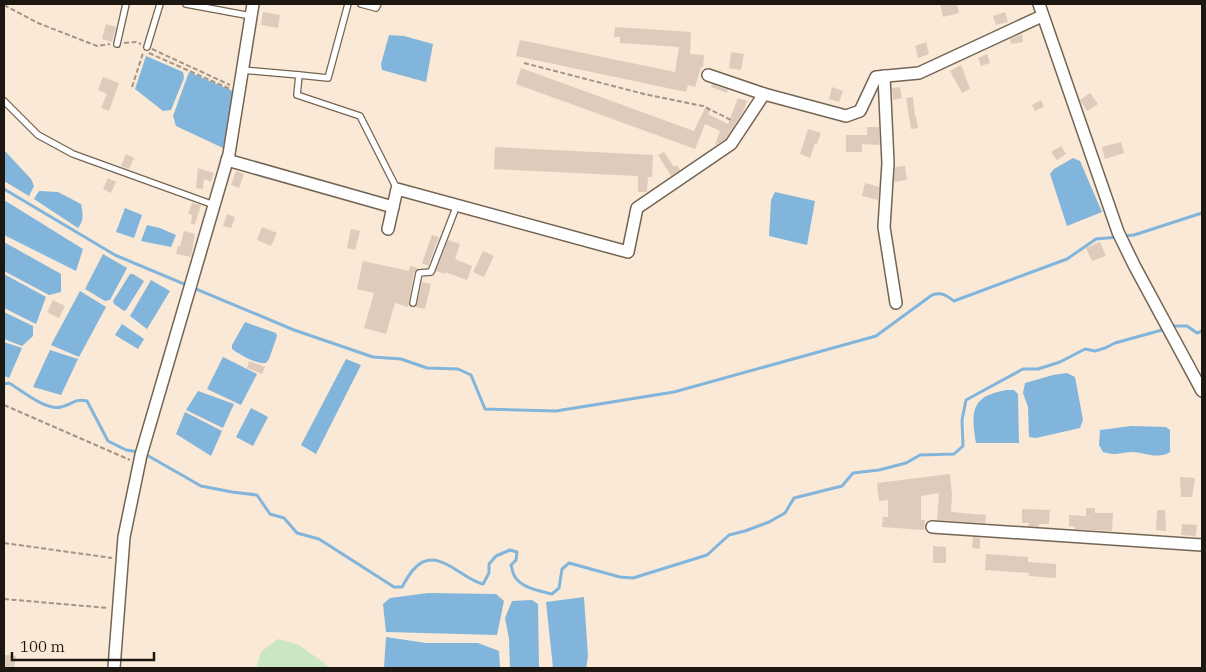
<svg xmlns="http://www.w3.org/2000/svg" width="1206" height="672" viewBox="0 0 1206 672" font-family="'IBM Plex Serif',serif">
<rect width="100%" height="100%" fill="#fae9d6"/>
<polygon fill="#cae6c3" points="278,639 299,645 331,668 256,668 261,652"/>
<g fill="#81b5db">
<polygon points="389,35 404,36 433,44 426,82 382,70 381,64"/>
<polygon points="146,56 183,72 184,78 171,110 163,111 135,89"/>
<polygon points="189,72 235,92 223,148 176,126 173,116"/>
<polygon points="4,150 31,179 34,186 29,196 4,181"/>
<polygon points="1073,158 1080,161 1102,212 1067,226 1050,174 1054,169"/>
<path d="M39,191L58,192L81,204C83,213 84,221 78,228L34,199Z"/>
<polygon points="775,192 815,201 807,245 769,236 771,200"/>
<polygon points="4,200 83,249 76,271 4,235"/>
<polygon points="125,208 142,215 134,238 116,232"/>
<polygon points="147,225 160,228 176,235 171,247 141,241"/>
<polygon points="4,242 61,274 61,292 49,295 4,271"/>
<polygon points="103,254 127,268 110,300 105,301 85,289"/>
<polygon points="4,274 46,297 36,324 4,308"/>
<polygon points="130,274 133,274 144,281 126,310 124,311 114,304 113,301"/>
<polygon points="151,280 170,291 147,329 130,316"/>
<polygon points="80,291 106,307 79,357 51,345"/>
<polygon points="4,312 33,326 33,336 22,346 4,339"/>
<path d="M245,322L276,333L277,336L269,359L266,363C255,364 241,355 232,349V345Z"/>
<polygon points="122,324 144,339 138,349 115,335"/>
<polygon points="4,342 22,348 9,378 4,376"/>
<polygon points="50,350 78,359 61,395 33,387"/>
<polygon points="223,357 257,374 241,405 207,389"/>
<polygon points="346,359 361,365 316,454 301,445"/>
<polygon points="1067,373 1075,377 1083,420 1080,428 1036,438 1029,437 1028,407 1023,393 1025,383 1053,375"/>
<path d="M1006,390H1014L1018,394L1019,443H976C974,431 970,410 980,401C986,394 998,392 1006,390Z"/>
<polygon points="198,391 234,404 223,428 186,410"/>
<polygon points="251,408 268,417 253,446 236,437"/>
<polygon points="185,412 222,431 211,456 176,434"/>
<path d="M1131,426L1166,427L1170,430V452C1159,460 1143,452 1131,452C1118,453 1117,456 1103,452L1099,445L1100,430Z"/>
<polygon points="428,593 496,594 504,601 497,635 386,632 383,604 390,598"/>
<polygon points="584,597 588,656 586,668 553,668 546,602"/>
<polygon points="532,600 538,604 539,668 510,668 509,639 505,618 512,601"/>
<polygon points="386,637 426,643 478,643 499,651 500,668 384,668"/>
</g>
<g fill="none" stroke-linecap="round" stroke-linejoin="round">
<g stroke="#81b5db" stroke-width="3">
<path d="M4,189L115,255L294,330L373,357L401,359L427,368L458,369L471,375L485,409L556,411L674,392L876,336L932,295C942,292 946,295 954,301L1067,259L1096,239L1118,237"/>
<polyline points="1124,236 1134,235 1202,213"/>
<polyline points="1174,326 1187,326 1197,333 1202,331"/>
<path d="M4,384L9,383C21,390 46,411 61,407C72,405 74,398 87,401L108,441L126,450L139,452"/>
<path d="M145,454L201,486L232,492L257,495L270,514L284,518L297,533L319,539L394,587H402C406,580 410,572 416,567C438,546 461,579 483,584L489,573V564L496,556L510,550L517,552L516,560L511,565C512,569 513,574 515,577C522,588 540,591 552,594L559,588L562,569L569,563L620,577L633,578L707,555L729,535L745,531L769,522L785,513L794,498L842,486L853,473L879,470L906,463L920,455L954,454L963,446L962,420L966,400L1023,369H1038L1060,362L1085,349L1095,351L1105,348L1115,343L1162,330"/>
</g>
</g>
<g fill="#decbbb">
<polygon points="940,4 957,4 959,13 943,17"/>
<polygon points="263,12 280,15 278,28 261,25"/>
<polygon points="1005,12 1008,22 996,25 993,16"/>
<polygon points="106,24 116,27 112,42 102,39"/>
<polygon points="615,27 691,32 690,54 704,55 703,67 701,67 695,87 688,85 686,92 516,56 520,40 675,72 679,47 620,43 620,37 614,37"/>
<polygon points="1022,34 1023,42 1011,44 1010,39"/>
<polygon points="926,42 929,54 918,58 915,46"/>
<polygon points="731,52 744,54 741,70 729,68"/>
<polygon points="987,54 990,63 981,66 978,58"/>
<polygon points="961,65 970,89 962,93 950,71"/>
<polygon points="521,68 694,131 705,108 710,110 708,114 728,124 738,98 747,101 743,112 726,139 715,145 720,131 705,124 695,149 516,84"/>
<polygon points="103,77 119,83 109,111 101,108 107,94 98,90"/>
<polygon points="712,84 728,90 727,93 711,87"/>
<polygon points="832,87 843,91 839,102 829,99"/>
<polygon points="900,87 902,98 893,100 892,88"/>
<polygon points="1090,93 1098,104 1087,111 1080,100"/>
<polygon points="913,97 915,117 916,116 918,128 911,129 906,98"/>
<polygon points="1041,100 1044,107 1035,111 1032,105"/>
<polygon points="867,127 879,127 880,145 862,144 862,152 846,152 846,135 867,135"/>
<polygon points="808,129 821,133 817,144 815,143 810,158 800,154"/>
<polygon points="1121,142 1124,153 1105,159 1102,147"/>
<polygon points="1061,146 1066,154 1057,160 1051,152"/>
<polygon points="495,147 653,155 652,177 648,177 647,192 638,192 638,176 494,169"/>
<polygon points="664,152 674,167 677,165 680,170 671,176 658,155"/>
<polygon points="126,154 134,158 129,169 121,166"/>
<polygon points="905,166 907,180 894,182 895,167"/>
<polygon points="198,168 214,173 211,182 204,179 203,189 196,188"/>
<polygon points="236,171 244,174 239,188 231,185"/>
<polygon points="108,178 116,182 111,193 103,189"/>
<polygon points="865,183 879,187 878,200 862,196"/>
<polygon points="192,203 201,205 195,224 191,224 192,215 188,214"/>
<polygon points="227,214 235,217 231,228 223,226"/>
<polygon points="262,227 277,233 271,246 257,240"/>
<polygon points="351,229 360,231 355,250 347,248"/>
<polygon points="184,231 195,234 191,257 176,254 178,246 180,246"/>
<polygon points="432,235 439,237 428,266 422,263"/>
<polygon points="448,240 460,244 455,259 472,266 467,280 445,272 445,274 436,271"/>
<polygon points="1100,242 1106,256 1092,261 1086,248"/>
<polygon points="483,251 494,256 484,277 473,272"/>
<polygon points="363,261 409,271 410,266 418,268 414,272 408,307 395,303 386,334 364,328 374,293 357,289"/>
<polygon points="422,282 431,284 425,309 416,307"/>
<polygon points="53,300 65,306 59,318 47,312"/>
<polygon points="249,361 265,367 262,374 247,368"/>
<polygon points="950,474 952,495 951,512 986,515 985,523 937,520 939,493 921,496 921,520 925,520 924,530 882,527 883,517 888,517 888,500 879,501 877,483"/>
<polygon points="1180,477 1195,478 1192,497 1181,497"/>
<polygon points="1086,508 1095,508 1095,513 1113,513 1112,531 1075,529 1075,527 1069,526 1069,515 1086,516"/>
<polygon points="1022,509 1050,510 1049,524 1039,524 1039,527 1028,526 1029,523 1022,523"/>
<polygon points="1157,510 1165,510 1166,531 1156,530"/>
<polygon points="1182,524 1197,525 1196,536 1181,535"/>
<polygon points="973,537 980,538 980,549 972,548"/>
<polygon points="933,546 946,547 946,563 933,563"/>
<polygon points="986,554 1028,557 1028,562 1056,564 1056,578 1029,576 1029,573 985,570"/>
<polygon points="5,655 16,656 14,668 4,668"/>
</g>
<g fill="none" stroke-linecap="round" stroke-linejoin="round">
<g stroke="#736554" stroke-width="8">
<g id="service">
<polyline points="186,4 251,16"/>
<polyline points="361,4 376,8 378,4"/>
<polyline points="117,44 126,4"/>
<polyline points="147,47 160,4"/>
<polyline points="242,70 299,75 297,95 360,116 397,189"/>
<polyline points="299,75 328,78 348,4"/>
<polyline points="4,101 38,135 73,154 214,205"/>
<polyline points="413,303 419,273 431,272 457,205"/>
</g>
</g>
<g stroke="#736554" stroke-width="14">
<g id="minor">
<polyline points="1039,4 1118,232 1134,265 1202,391"/>
<polyline points="708,75 764,94 846,116 860,111 876,77 919,73 1042,16"/>
<polyline points="884,76 888,163 884,227 896,303"/>
<polyline points="227,160 393,207"/>
<polyline points="388,229 397,189 628,252 637,208 731,144 764,94"/>
<polyline points="932,527 1202,545"/>
<polyline points="114,668 124,537 141,455 229,154 253,4"/>
</g>
</g>
<g stroke="#a19587" stroke-width="2" stroke-dasharray="5 2.5" stroke-linecap="butt">
<polyline points="4,5 38,23 97,46 110,44"/>
<polyline points="124,43 136,42 141,44"/>
<polyline points="152,49 230,85"/>
<polyline points="149,53 230,89"/>
<polyline points="524,63 644,94 703,106 733,121"/>
<polyline points="132,87 143,53"/>
<polyline points="4,405 130,460"/>
<polyline points="4,543 112,558"/>
<polyline points="4,599 108,608"/>
</g>
<use href="#service" stroke="#fff" stroke-width="5.5"/>
<use href="#minor" stroke="#fff" stroke-width="11"/>
</g>
<rect width="1206" height="672" fill="none" stroke="#1c1710" stroke-width="10"/>
<path d="M12 652v8h142v-8" fill="none" stroke="#1c1710" stroke-width="2.5"/>
<text x="20" y="652" font-size="15" fill="#1c1710" stroke="#fae9d6" stroke-width="4" paint-order="stroke">100 m</text>
</svg>
